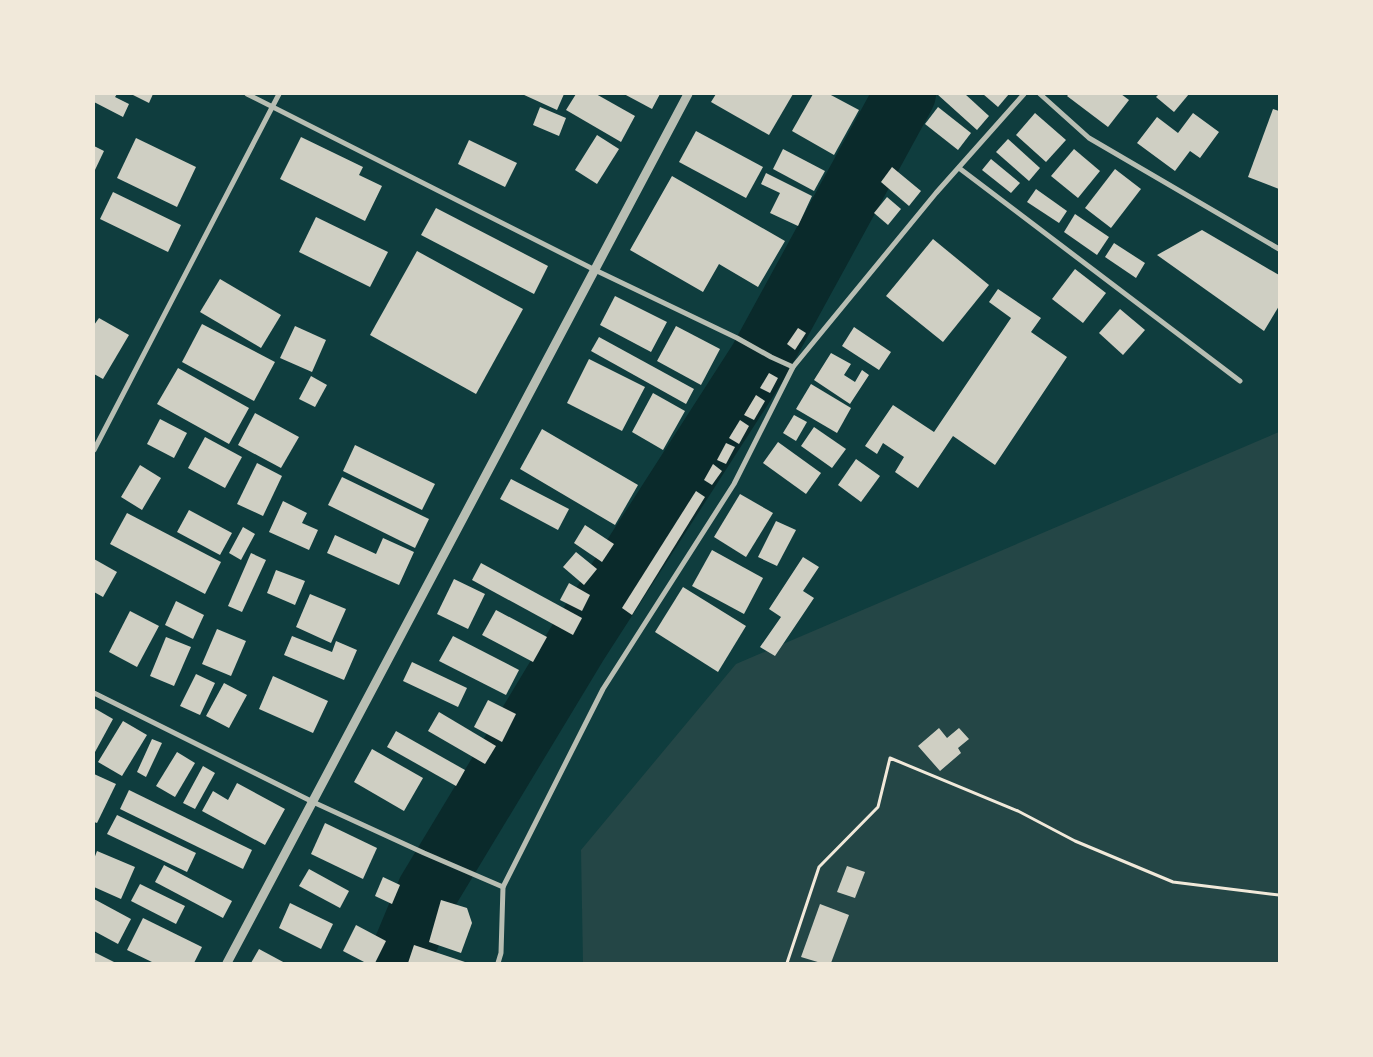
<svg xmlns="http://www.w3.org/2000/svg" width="1373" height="1057" viewBox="0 0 1373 1057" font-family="Cabin,sans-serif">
<rect width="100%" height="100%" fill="#0f3d3e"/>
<polygon fill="#244646" points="1279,432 1279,963 583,963 581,850 736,664"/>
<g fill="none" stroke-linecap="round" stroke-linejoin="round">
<polyline stroke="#0a2a2b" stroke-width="62" points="398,963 428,891 577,644 759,361 905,94"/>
</g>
<g fill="#cfcfc3">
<polygon points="94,94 117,94 115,97 129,104 123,117 94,102"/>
<polygon points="131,94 153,94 149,103"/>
<polygon points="522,94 564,94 557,110"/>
<polygon points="576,94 596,94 635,116 621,142 566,110"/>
<polygon points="624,94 660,94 652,109"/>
<polygon points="716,94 793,94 769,135 711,102"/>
<polygon points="813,94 829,94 859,110 834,155 792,131"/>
<polygon points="937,94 965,94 989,116 977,130"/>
<polygon points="983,94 1009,94 998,107"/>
<polygon points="1069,94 1121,94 1129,100 1108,127 1067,96"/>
<polygon points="1159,94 1189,94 1174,112 1156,97"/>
<polygon points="540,107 566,118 559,136 533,125"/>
<polygon points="938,107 971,133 958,150 925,124"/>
<polygon points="1273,109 1279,111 1279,189 1248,177"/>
<polygon points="1035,113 1066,140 1046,162 1016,135"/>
<polygon points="1193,113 1219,132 1200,158 1190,151 1175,171 1137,143 1157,117 1178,133"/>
<polygon points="696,131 763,167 746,198 679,162"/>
<polygon points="597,135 619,149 597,184 575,170"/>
<polygon points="301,137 363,167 359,175 382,186 365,221 280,179"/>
<polygon points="136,138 196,167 177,207 117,178"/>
<polygon points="1008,139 1040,168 1029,181 996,152"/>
<polygon points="469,140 517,163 505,187 458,164"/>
<polygon points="94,146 104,151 94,172"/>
<polygon points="783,149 825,171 814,191 773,169"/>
<polygon points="1074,149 1100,171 1078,198 1051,176"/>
<polygon points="991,159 1020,183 1011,193 982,170"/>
<polygon points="892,167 921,191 909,206 881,182"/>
<polygon points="1115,169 1141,189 1111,228 1085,208"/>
<polygon points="766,173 812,196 798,226 770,213 780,193 761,184"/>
<polygon points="672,176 785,241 758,287 719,264 703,292 630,250"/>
<polygon points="1036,189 1067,211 1059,223 1027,202"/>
<polygon points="113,192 181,225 168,252 100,219"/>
<polygon points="887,197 901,209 888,225 874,213"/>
<polygon points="436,208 548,266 534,294 421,235"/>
<polygon points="1075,214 1109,237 1097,255 1064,232"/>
<polygon points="316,217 388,252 370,287 299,252"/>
<polygon points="1202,230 1279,275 1279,306 1264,331 1157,255"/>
<polygon points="933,239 989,285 943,342 886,296"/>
<polygon points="1114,243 1145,263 1136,278 1105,257"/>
<polygon points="417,251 523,309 476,394 370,335"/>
<polygon points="1075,269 1106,293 1083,323 1052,299"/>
<polygon points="220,279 281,315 261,348 200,312"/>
<polygon points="998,289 1041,318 1031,332 1067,357 995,465 953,436 918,488 895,472 904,457 883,443 877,454 865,446 893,405 934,432 1011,318 989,302"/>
<polygon points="615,296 667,322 651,352 600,325"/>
<polygon points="1120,309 1145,330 1123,355 1099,333"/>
<polygon points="99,318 129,335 103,379 94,374 94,325"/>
<polygon points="202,324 275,362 254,401 182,362"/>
<polygon points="295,326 326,340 312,372 280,358"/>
<polygon points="676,326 720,349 701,385 657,361"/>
<polygon points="854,327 891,352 879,370 842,346"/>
<polygon points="798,328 806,333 795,350 787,344"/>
<polygon points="599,337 694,389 686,404 591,351"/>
<polygon points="831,353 851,364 844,375 855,382 862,370 869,375 850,404 814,380"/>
<polygon points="589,359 645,387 622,431 567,403"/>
<polygon points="178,368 249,408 229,444 157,404"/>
<polygon points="769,373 778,378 770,393 760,388"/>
<polygon points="311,376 327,385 315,407 299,399"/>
<polygon points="811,384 851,408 837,433 796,409"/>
<polygon points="653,393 685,411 663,450 632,432"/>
<polygon points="756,395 765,401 754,420 744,415"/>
<polygon points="255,413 299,437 281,468 238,445"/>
<polygon points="794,415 807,422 796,441 783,433"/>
<polygon points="160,419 187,433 174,458 147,444"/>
<polygon points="740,420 749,426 739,444 729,438"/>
<polygon points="814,427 846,449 832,468 801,446"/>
<polygon points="542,429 638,485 615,525 520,469"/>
<polygon points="205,437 242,457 225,488 188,468"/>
<polygon points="778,442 821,473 806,494 763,463"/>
<polygon points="726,443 735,447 726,464 717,460"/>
<polygon points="355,445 435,484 422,510 343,471"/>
<polygon points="856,459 880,476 861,502 838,485"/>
<polygon points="257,463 282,476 263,516 237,504"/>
<polygon points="713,464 722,471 712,485 704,480"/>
<polygon points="140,465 161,478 142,510 121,497"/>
<polygon points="342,477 429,519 415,548 328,505"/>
<polygon points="511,479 569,509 558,530 500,499"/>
<polygon points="696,491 705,497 632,615 622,608"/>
<polygon points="740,494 773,513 746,557 714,537"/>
<polygon points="283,501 307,513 302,523 318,530 309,550 269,532"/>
<polygon points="189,510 232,533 220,555 177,532"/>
<polygon points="127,513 221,562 205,594 110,544"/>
<polygon points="776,521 796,530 777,566 758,557"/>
<polygon points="585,525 614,544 602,562 574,543"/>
<polygon points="243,527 255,534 241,560 229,553"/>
<polygon points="335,535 376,554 383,538 414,552 399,585 327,553"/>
<polygon points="712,550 763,578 744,614 692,586"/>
<polygon points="576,552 597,569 584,585 563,567"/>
<polygon points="251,553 266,560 242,612 228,606"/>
<polygon points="803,557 819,567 803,591 814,598 775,656 760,647 781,617 769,609"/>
<polygon points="94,559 117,572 103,597 94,592"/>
<polygon points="481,563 582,618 573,635 472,580"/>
<polygon points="276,570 305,581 295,605 267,593"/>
<polygon points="454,579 485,594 468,629 437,614"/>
<polygon points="569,583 590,595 582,611 560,600"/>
<polygon points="683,587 746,626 718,672 655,632"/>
<polygon points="310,594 346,609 331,643 296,627"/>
<polygon points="176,601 204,615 193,639 165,625"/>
<polygon points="496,610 547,637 533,662 482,635"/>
<polygon points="130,611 159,626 137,667 109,652"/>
<polygon points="217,629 246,641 231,676 202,664"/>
<polygon points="292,636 332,652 336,641 357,650 344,680 284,655"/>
<polygon points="453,636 519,670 506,695 439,661"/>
<polygon points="166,637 191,647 174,686 150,676"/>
<polygon points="412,662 467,688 458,707 403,681"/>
<polygon points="196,674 215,683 200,715 180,706"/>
<polygon points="273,676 328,701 313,733 259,709"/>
<polygon points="224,683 247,695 229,728 206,716"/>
<polygon points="488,700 516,714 502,742 474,727"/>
<polygon points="94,708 113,719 95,752 94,751"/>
<polygon points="439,712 496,746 485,764 428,731"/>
<polygon points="123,721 147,735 122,776 98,762"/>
<polygon points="939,728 947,738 959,728 969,739 958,748 961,753 940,771 918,746"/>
<polygon points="396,731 465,770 456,786 387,747"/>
<polygon points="152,739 162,743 146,777 137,772"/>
<polygon points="372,749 423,778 404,811 354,782"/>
<polygon points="177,752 195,763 175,797 156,786"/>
<polygon points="203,766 215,773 195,809 183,803"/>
<polygon points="94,774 116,784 97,823 94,822"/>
<polygon points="237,783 285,809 265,845 202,811 213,791 228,800"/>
<polygon points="129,790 252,850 243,869 120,809"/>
<polygon points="117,815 196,853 187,872 107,834"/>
<polygon points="325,823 377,848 363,879 311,854"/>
<polygon points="97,851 135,867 121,899 94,887 94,859"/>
<polygon points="164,865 232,901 223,918 155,882"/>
<polygon points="847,866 865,872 855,898 837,892"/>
<polygon points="309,869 349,891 340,908 299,886"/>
<polygon points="383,877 400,885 392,904 375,896"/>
<polygon points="140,884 185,906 176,924 131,901"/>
<polygon points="94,899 131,919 118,944 94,931"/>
<polygon points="441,900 467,908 472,923 461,953 429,942"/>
<polygon points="290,903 333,924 321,949 279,928"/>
<polygon points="820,904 849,915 831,963 821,963 801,957"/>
<polygon points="143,918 202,947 194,963 154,963 127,950"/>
<polygon points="356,925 386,941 375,963 366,963 343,951"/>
<polygon points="414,945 468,963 408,963"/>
<polygon points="259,949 285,963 251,963"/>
<polygon points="94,952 116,963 94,963"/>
</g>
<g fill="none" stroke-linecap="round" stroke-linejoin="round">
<polyline stroke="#f1e9da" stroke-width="3" points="787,963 819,867 878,807 890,758 1018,811 1075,841 1173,882 1279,895"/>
<g stroke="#b8beb3" stroke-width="5">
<polyline points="247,94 595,270 737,338 771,357 793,367"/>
<polyline points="1040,94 1089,138 1279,249"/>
<polyline points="959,168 1240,381"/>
<polyline points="94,450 279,94"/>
<polyline points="94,693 313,802 424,853 503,887"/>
<polyline points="498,963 501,953 503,887 603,689 734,484 793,367 936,193 1024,94"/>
</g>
<polyline stroke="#b8beb3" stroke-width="9" points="227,963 688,94"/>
</g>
<rect width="1373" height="1057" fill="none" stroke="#f1e9da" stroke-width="190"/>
</svg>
